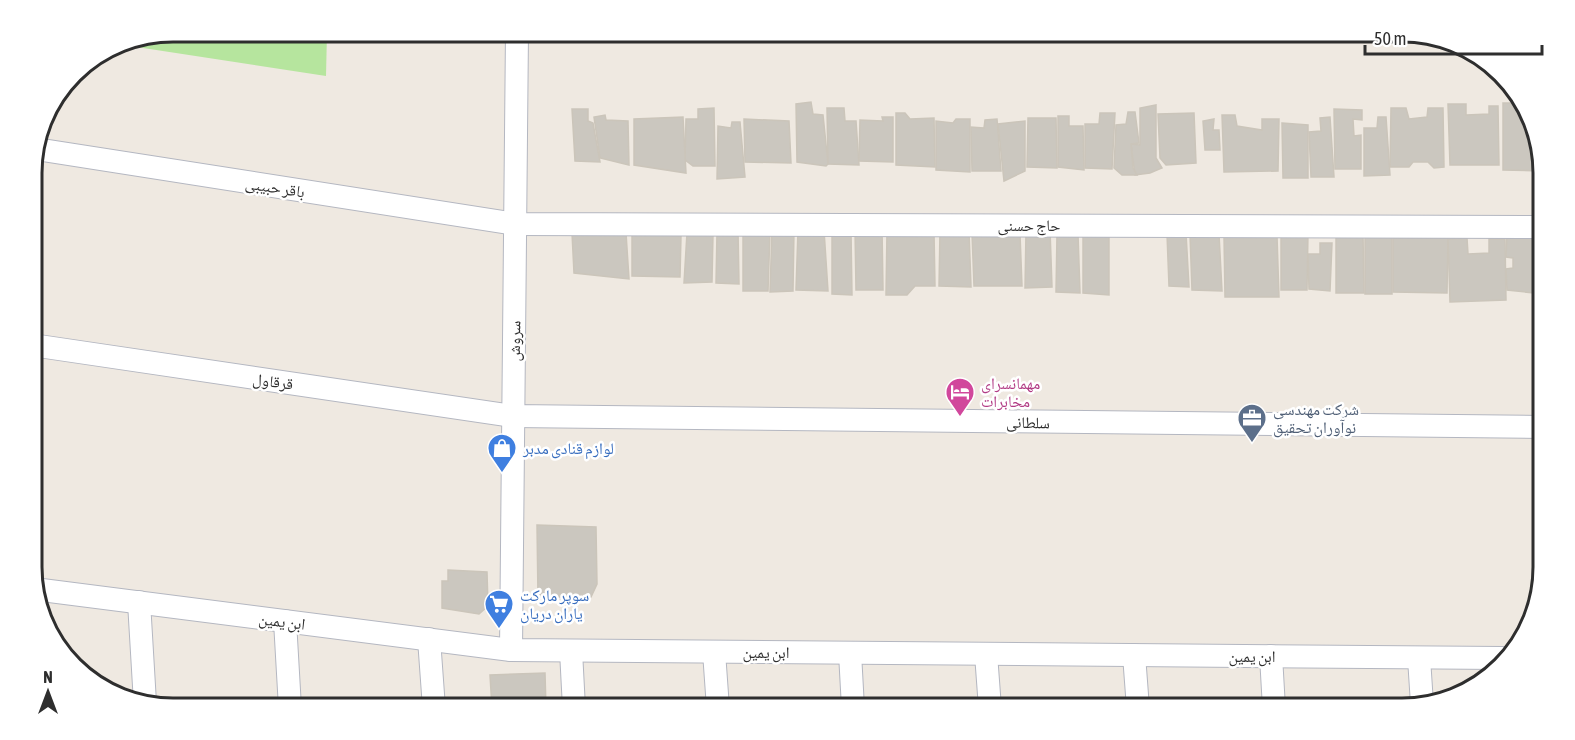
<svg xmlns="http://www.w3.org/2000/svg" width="1575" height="740" viewBox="0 0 1575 740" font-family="'Asap Condensed','Noto Naskh Arabic',sans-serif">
<rect width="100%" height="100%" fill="#efe9e1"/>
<polygon fill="#b6e59e" points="173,32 327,32 326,76 117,44"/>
<g fill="#cbc7bf" stroke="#cbc5ba" stroke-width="1.5">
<polygon points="811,102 813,114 823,115 828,164 826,166 797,162 796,104"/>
<polygon points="1503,103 1521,103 1523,116 1526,116 1542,154 1542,171 1503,170"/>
<polygon points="1448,104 1466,104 1466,115 1489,114 1489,106 1498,106 1499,165 1450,165"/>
<polygon points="1156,105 1156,158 1162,168 1150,173 1135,175 1131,144 1140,145 1140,108"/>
<polygon points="714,108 715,166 693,166 685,160 686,119 698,119 698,109"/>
<polygon points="827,108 844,108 845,121 856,121 859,165 828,164"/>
<polygon points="1391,108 1406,108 1409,119 1427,117 1428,108 1443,108 1444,167 1434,168 1428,162 1413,162 1409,167 1390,167"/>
<polygon points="572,109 588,109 588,121 593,123 600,162 575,161"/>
<polygon points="1334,109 1362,110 1362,120 1353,119 1354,136 1361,135 1361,169 1335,169"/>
<polygon points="1128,112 1135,112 1139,143 1131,144 1133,168 1137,175 1122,175 1114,168 1116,125 1126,124"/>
<polygon points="896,113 905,113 910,119 934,118 935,167 896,165"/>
<polygon points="1100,113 1115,113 1112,169 1085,168 1085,124 1099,124"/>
<polygon points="1194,113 1196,163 1166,165 1160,158 1158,114"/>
<polygon points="605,115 606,120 628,121 629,165 600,158 594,117"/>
<polygon points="1222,115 1235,115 1237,126 1262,130 1262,119 1279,119 1278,171 1224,172"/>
<polygon points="1058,116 1069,116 1069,126 1083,126 1084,170 1058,167"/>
<polygon points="683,117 686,173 634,165 634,119"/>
<polygon points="882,117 893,117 893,162 859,161 860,120 883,121"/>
<polygon points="1330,117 1334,177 1311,177 1309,132 1321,131 1320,118"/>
<polygon points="1378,117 1386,117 1390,175 1364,176 1364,128 1377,128"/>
<polygon points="1028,118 1056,118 1057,168 1027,167"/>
<polygon points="744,119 789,121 791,163 745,162"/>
<polygon points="956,119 970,119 970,172 936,170 936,121 953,123"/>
<polygon points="997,119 1001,171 972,171 971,127 984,128 985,120"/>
<polygon points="1214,119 1213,130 1219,130 1220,150 1205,150 1203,121"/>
<polygon points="1025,121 1025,171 1004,181 998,124"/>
<polygon points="732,122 740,122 745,177 717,179 718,126 731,128"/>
<polygon points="1282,123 1308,125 1308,178 1283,178"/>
<polygon points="882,228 883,290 856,290 855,230"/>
<polygon points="1109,228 1109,295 1083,293 1083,230"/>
<polygon points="1050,229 1052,287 1025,288 1026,232"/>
<polygon points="738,230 739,284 716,283 717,232"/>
<polygon points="772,230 794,230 793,291 770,292"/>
<polygon points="798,230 824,230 828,291 796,290"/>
<polygon points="832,231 851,232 852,295 832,294"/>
<polygon points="887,231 934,232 935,286 915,286 907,295 886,295"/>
<polygon points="940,231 969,231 971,287 939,286"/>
<polygon points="743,232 770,232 768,291 743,291"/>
<polygon points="1281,232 1308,233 1307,290 1281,290"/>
<polygon points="572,233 626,233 629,279 574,273"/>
<polygon points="632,233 681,236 680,277 632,276"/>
<polygon points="687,233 713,234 712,282 684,283"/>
<polygon points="972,233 1020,234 1022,286 974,286"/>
<polygon points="1186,233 1189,287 1169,286 1167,234"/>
<polygon points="1057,234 1078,234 1080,293 1056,292"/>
<polygon points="1219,234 1222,291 1192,290 1190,235"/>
<polygon points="1336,234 1363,234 1364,293 1336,293"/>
<polygon points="1392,234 1392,294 1365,294 1365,235"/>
<polygon points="1507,234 1542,234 1543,294 1507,290 1506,269 1513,268 1513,258 1506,257"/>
<polygon points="1224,236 1277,236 1279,297 1225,297"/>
<polygon points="1393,238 1448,238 1447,293 1393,292"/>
<polygon points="1467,238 1468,254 1489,253 1489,239 1505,239 1506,300 1450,302 1448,239"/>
<polygon points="1320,243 1332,243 1330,291 1309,289 1308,254 1320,254"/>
<polygon points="537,525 596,527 597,584 591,597 538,597"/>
<polygon points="448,570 487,572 488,606 479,614 442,608 442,581 448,581"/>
<polygon points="545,673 546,708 492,708 490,675"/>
</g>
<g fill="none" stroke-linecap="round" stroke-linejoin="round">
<g stroke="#b4b7c1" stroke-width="24">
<g id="street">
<polyline points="36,149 515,224 1542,227"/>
<polyline points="32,345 513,416 1543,427"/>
<polyline points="34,589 511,650 1502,658"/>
<polyline points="139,602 145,703"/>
<polyline points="285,621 290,708"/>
<polyline points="429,639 434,708"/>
<polyline points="511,650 517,32"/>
<polyline points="571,651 574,708"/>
<polyline points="714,652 718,708"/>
<polyline points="850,653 853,708"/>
<polyline points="986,654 990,708"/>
<polyline points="1134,655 1138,708"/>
<polyline points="1271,656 1274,708"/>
<polyline points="1419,658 1422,704"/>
</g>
</g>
<use href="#street" stroke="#fff" stroke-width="22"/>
</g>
<defs>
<g id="hotel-pin" transform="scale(1.5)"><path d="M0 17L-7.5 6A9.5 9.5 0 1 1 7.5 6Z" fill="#d1479c" stroke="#fff"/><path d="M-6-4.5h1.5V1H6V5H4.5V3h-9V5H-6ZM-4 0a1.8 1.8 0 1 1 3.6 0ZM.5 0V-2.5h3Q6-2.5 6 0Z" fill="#fff"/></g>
<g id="office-pin" transform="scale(1.5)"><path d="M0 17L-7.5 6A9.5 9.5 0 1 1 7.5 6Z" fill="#5c6f8a" stroke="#fff"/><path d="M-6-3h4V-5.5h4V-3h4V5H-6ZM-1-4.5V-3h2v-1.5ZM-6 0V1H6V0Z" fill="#fff"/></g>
<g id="shop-pin" transform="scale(1.5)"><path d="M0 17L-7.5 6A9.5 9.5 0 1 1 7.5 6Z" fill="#3f7fe0" stroke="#fff"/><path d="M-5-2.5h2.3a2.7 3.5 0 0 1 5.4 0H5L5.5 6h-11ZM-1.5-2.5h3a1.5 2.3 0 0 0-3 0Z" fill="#fff"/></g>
<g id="supermarket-pin" transform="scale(1.5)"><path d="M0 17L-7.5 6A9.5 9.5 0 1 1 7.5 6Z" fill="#3f7fe0" stroke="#fff"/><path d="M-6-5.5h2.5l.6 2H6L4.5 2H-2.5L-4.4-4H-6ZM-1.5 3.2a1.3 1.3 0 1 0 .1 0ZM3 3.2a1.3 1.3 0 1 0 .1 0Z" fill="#fff"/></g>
</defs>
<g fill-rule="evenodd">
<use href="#hotel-pin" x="960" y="392"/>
<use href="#office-pin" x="1252" y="418"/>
<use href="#shop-pin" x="502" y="448"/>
<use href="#supermarket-pin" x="499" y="604"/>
</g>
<g text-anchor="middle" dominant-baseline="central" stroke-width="5" stroke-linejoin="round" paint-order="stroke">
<g font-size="16" fill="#2e2e2e" stroke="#fff">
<text transform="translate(275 187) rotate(9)">باقر حبیبی</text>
<text x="1029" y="225">حاج حسنی</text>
<text transform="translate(514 341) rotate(-89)">سروش</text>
<text transform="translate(273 381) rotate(8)">قرقاول</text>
<text transform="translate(1028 422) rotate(1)">سلطانی</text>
<text transform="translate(282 621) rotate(7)">ابن یمین</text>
<text x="766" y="652">ابن یمین</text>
<text x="1252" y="656">ابن یمین</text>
</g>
<g font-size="16" fill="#b23c85" stroke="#fff" text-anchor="start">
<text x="981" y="383">مهمانسرای<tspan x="981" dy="18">مخابرات</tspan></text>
</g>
<g font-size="16" fill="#4e5e75" stroke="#fff" text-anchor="start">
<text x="1273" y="409">شرکت مهندسی<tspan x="1273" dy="18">نوآوران تحقیق</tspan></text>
</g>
<g font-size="16" fill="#366cbe" stroke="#fff" text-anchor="start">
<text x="523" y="448">لوازم قنادى مدبر</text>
<text x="520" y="595">سوپر مارکت<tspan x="520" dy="18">یاران دریان</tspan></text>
</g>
</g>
<path d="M0 0H1575V740H0ZM173 42H1402A131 131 0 0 1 1533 173V567A131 131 0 0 1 1402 698H173A131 131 0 0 1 42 567V173A131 131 0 0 1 173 42Z" fill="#fff" fill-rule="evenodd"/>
<path fill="none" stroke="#2e2e2e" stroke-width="3" d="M173 42H1402A131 131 0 0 1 1533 173V567A131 131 0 0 1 1402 698H173A131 131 0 0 1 42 567V173A131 131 0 0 1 173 42Z"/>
<g transform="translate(48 692)" stroke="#ffffff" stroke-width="4.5" paint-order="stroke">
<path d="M0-4.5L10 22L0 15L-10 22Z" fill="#2e2e2e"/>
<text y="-9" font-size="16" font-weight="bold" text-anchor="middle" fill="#2e2e2e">N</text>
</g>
<path d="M1365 45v9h177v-9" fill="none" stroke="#2e2e2e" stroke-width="3"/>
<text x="1374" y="45" font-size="18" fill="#2e2e2e" stroke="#ffffff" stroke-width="4.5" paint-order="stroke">50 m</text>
</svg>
